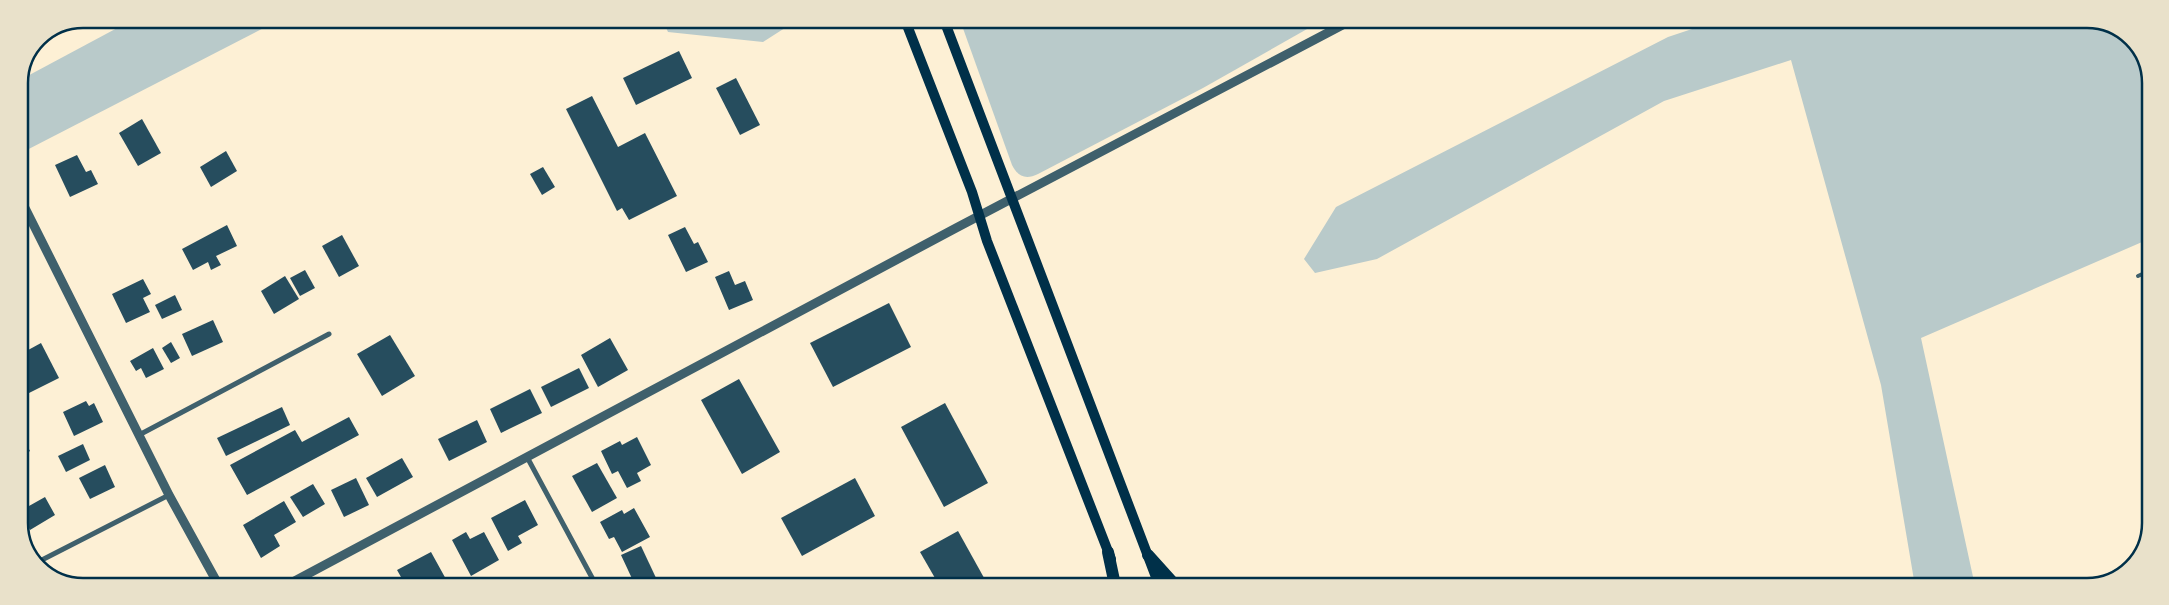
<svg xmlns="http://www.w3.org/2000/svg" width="2169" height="605" viewBox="0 0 2169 605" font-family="'Archivo Narrow',sans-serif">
<rect width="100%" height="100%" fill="#fdf0d5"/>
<g fill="#b9caca">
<polygon points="134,19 281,19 19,154 20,80"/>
<polygon points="662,19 799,19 763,42 668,32"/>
<path d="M960,20H1323L1203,88L1038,174C1026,180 1018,177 1012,165Z"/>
<polygon points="1719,20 2103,21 2135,41 2150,78 2149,239 1921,338 1975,586 1915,586 1881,385 1791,60 1664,101 1377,259 1315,273 1304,259 1336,207 1668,37"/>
</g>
<g fill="#264d5e">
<polygon points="679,51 692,78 636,105 623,78"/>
<polygon points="736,78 760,125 740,135 716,88"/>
<polygon points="592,96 618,147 645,133 677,196 629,220 622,208 617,211 566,109"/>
<polygon points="142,119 161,153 138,166 119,133"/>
<polygon points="226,151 237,171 211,187 200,167"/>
<polygon points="77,155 86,172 91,170 98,184 70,197 55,165"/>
<polygon points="543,167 555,187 542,195 530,174"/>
<polygon points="227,225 237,246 216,256 221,265 211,270 208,262 193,270 182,249"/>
<polygon points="685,227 694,244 698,242 708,262 686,272 668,235"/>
<polygon points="342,235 359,266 339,277 322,246"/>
<polygon points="305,270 315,288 300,296 290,278"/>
<polygon points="729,271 735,285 745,281 753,300 729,310 715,277"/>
<polygon points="285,276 299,299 274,314 261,291"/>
<polygon points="143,279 151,294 143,298 150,312 126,323 112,294"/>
<polygon points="175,295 182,310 162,319 155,305"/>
<polygon points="889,303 911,347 833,387 810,343"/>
<polygon points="213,320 223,342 192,356 182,334"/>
<polygon points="390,335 415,376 382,396 357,354"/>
<polygon points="610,338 628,370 598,387 581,355"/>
<polygon points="171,342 180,358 171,363 162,348"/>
<polygon points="41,343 59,378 19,398 19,355"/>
<polygon points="153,348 164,369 146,378 141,368 136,371 130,361"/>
<polygon points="579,368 589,388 551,407 541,387"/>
<polygon points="739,379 780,452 742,474 701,400"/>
<polygon points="530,389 542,413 501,433 490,409"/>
<polygon points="86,401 89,406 94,403 103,422 74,436 63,412"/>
<polygon points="945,403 988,483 944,507 901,427"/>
<polygon points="282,407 290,425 226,456 217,438"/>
<polygon points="349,417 359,435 247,495 230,465 295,430 302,442"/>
<polygon points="477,420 487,442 449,461 438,439"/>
<polygon points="20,434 30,451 19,458 19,435"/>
<polygon points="637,437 651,465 637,473 641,481 627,488 618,471 612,474 601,451 620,441 622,445"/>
<polygon points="83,444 90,460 66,472 58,456"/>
<polygon points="402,458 413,477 377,497 366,478"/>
<polygon points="597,463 617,498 592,512 572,476"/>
<polygon points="105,465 115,487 90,499 79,478"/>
<polygon points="356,478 369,505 344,517 331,490"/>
<polygon points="855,478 875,516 802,556 781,518"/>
<polygon points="313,484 325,504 303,517 290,497"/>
<polygon points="45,497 55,515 30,530 19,510 19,501 24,498 29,506"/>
<polygon points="525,500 538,525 518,536 522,543 508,551 491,518"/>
<polygon points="284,501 296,522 274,535 280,546 261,558 243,525"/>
<polygon points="634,508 650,537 622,552 614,537 609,539 600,522 622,510 624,514"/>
<polygon points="958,531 988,585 939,585 920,552"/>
<polygon points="466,532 470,539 484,532 499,560 471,576 452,540"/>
<polygon points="641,546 657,580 647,585 635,585 621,555"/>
<polygon points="431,552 447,581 445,582 447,585 405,584 397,570"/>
</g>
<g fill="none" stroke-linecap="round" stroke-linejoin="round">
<polyline stroke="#3f606c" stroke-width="4" points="2138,276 2149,271"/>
<g stroke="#3f606c" stroke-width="5">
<polyline points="139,435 329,334"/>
<polyline points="527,457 596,585"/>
<polyline points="34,564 169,495"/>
</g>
<g stroke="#3f606c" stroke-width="9">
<polyline points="19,196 169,495 218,584"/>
<polyline points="289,584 956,228 1352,20"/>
</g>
<g stroke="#003049" stroke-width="10">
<polyline points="905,20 972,192 987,241 1111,559"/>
<polyline points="944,20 1159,585"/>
</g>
<g stroke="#003049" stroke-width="12">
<polyline points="1108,552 1115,585"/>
<polyline points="1148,555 1175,585"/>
</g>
</g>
<path d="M0 0H2169V605H0ZM83 28H2087A55 55 0 0 1 2142 83V523A55 55 0 0 1 2087 578H83A55 55 0 0 1 28 523V83A55 55 0 0 1 83 28Z" fill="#e9e1ca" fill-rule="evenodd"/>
<path fill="none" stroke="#003049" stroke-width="2.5" d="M83 28H2087A55 55 0 0 1 2142 83V523A55 55 0 0 1 2087 578H83A55 55 0 0 1 28 523V83A55 55 0 0 1 83 28Z"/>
</svg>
